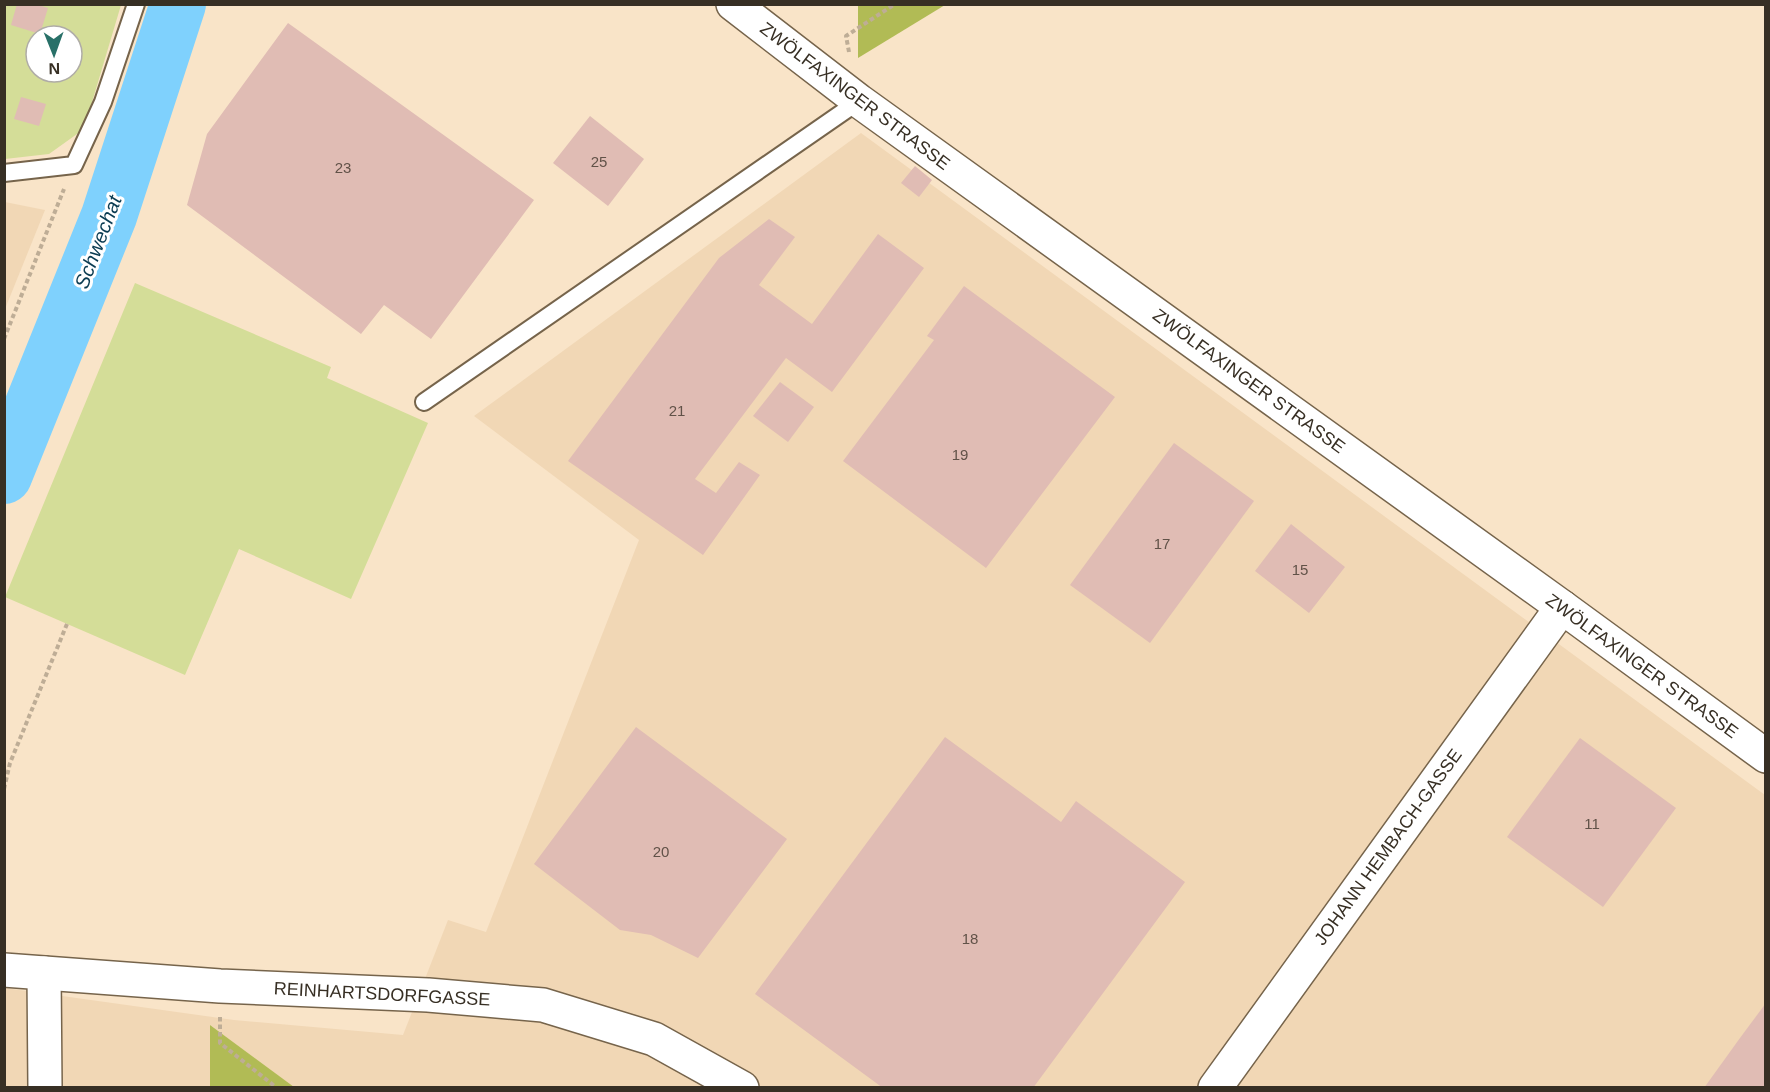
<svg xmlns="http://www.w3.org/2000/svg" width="1770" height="1092" viewBox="0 0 1770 1092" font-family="Arial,sans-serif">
<rect width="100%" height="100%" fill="#f9e4c8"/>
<g fill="#f1d7b5">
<polygon points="861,133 1765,795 1765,1087 294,1088 210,1025 210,1087 5,1088 5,988 234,1020 403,1035 448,920 486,932 639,540 474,416"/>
<polygon points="5,202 45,210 5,309 4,202"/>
</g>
<g fill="#d4dd98" fill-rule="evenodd">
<path d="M4,5H121L84,129L49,154L5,159ZM36,36H72V72H36Z"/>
<polygon points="135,283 331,367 327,378 428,423 351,599 239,549 185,675 5,597"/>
</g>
<g fill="#b1bb55">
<polygon points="858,5 858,4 945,5 858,58"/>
<polygon points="210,1025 294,1087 210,1087"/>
</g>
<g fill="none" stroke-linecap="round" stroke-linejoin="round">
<polyline stroke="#7fd1fd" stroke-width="56" points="4,476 109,216 178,4"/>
</g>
<g fill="#e0bcb4">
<polygon points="17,4 36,4 48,8 40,34 11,25"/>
<polygon points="288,23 534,200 431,339 384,305 361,334 187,205 207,134"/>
<polygon points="21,97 46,104 39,126 14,119"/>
<polygon points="590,116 644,159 608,206 553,163"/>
<polygon points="915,166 932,180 919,197 901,183"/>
<polygon points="769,219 795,237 759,285 812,324 878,234 924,268 832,392 786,358 695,479 716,493 739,462 760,475 703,555 568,461 719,258"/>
<polygon points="964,286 1115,397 986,568 843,461 934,340 927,336"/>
<polygon points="780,382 814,407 788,442 753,416"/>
<polygon points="1174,443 1254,501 1150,643 1070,585"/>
<polygon points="1291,524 1345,567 1309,613 1255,571"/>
<polygon points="636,727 787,839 698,958 651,935 620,930 534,864"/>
<polygon points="945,737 1061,822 1076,801 1185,882 1033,1088 883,1088 755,994"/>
<polygon points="1580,738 1676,808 1603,907 1507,837"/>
<polygon points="1766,1003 1766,1088 1704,1088 1740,1038"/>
</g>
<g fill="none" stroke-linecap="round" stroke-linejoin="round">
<g stroke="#76644b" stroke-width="20">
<g id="service">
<polyline points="4,173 74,165 103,102 136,4"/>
<polyline points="424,402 859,101"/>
</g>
</g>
<g stroke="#76644b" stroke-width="36">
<g id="minor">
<polyline points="4,970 220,986 428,995 543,1005 654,1039 742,1088"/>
<polyline points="44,973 45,1088"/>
<polyline points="1215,1088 1562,607"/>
</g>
</g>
<g stroke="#76644b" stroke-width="36">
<polyline id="tertiary" points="733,4 859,101 1562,607 1766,756"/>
</g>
<g stroke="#bead96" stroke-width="4" stroke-dasharray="4.5 3" stroke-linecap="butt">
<polyline points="849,52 846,36 895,4"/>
<polyline points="4,339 64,189"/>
<polyline points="4,789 10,763 67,624"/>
<polyline points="220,1017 220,1043 277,1088"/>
</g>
<use href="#service" stroke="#fff" stroke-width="16"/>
<use href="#minor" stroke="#fff" stroke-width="33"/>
<use href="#tertiary" stroke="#fff" stroke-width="33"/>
</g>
<g text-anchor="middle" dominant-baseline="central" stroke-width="6" stroke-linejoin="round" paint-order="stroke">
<g font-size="15" fill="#615248">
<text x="599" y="161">25</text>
<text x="343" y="167">23</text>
<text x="677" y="410">21</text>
<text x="960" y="454">19</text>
<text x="1162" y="543">17</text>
<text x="1300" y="569">15</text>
<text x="1592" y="823">11</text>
<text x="661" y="851">20</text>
<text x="970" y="938">18</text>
</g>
<g font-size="18" fill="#372f24" stroke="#fff">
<text transform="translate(855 96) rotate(37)">ZWÖLFAXINGER STRASSE</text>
<text transform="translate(1249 381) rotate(36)">ZWÖLFAXINGER STRASSE</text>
<text transform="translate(1642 666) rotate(36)">ZWÖLFAXINGER STRASSE</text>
<text transform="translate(1388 847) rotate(-54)">JOHANN HEMBACH-GASSE</text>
<text transform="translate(382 994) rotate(3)">REINHARTSDORFGASSE</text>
</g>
<g font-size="20" font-style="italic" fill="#0b3c52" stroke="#fff">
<text transform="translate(98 242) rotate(-69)">Schwechat</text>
</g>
</g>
<rect width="1770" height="1092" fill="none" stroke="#372f24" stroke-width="12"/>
<g transform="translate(54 54) rotate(179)"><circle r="28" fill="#ffffff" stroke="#afaca7" stroke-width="1.5"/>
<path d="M0-4.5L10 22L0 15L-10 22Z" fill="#287068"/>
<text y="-9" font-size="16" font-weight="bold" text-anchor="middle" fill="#372f24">N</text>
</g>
</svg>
